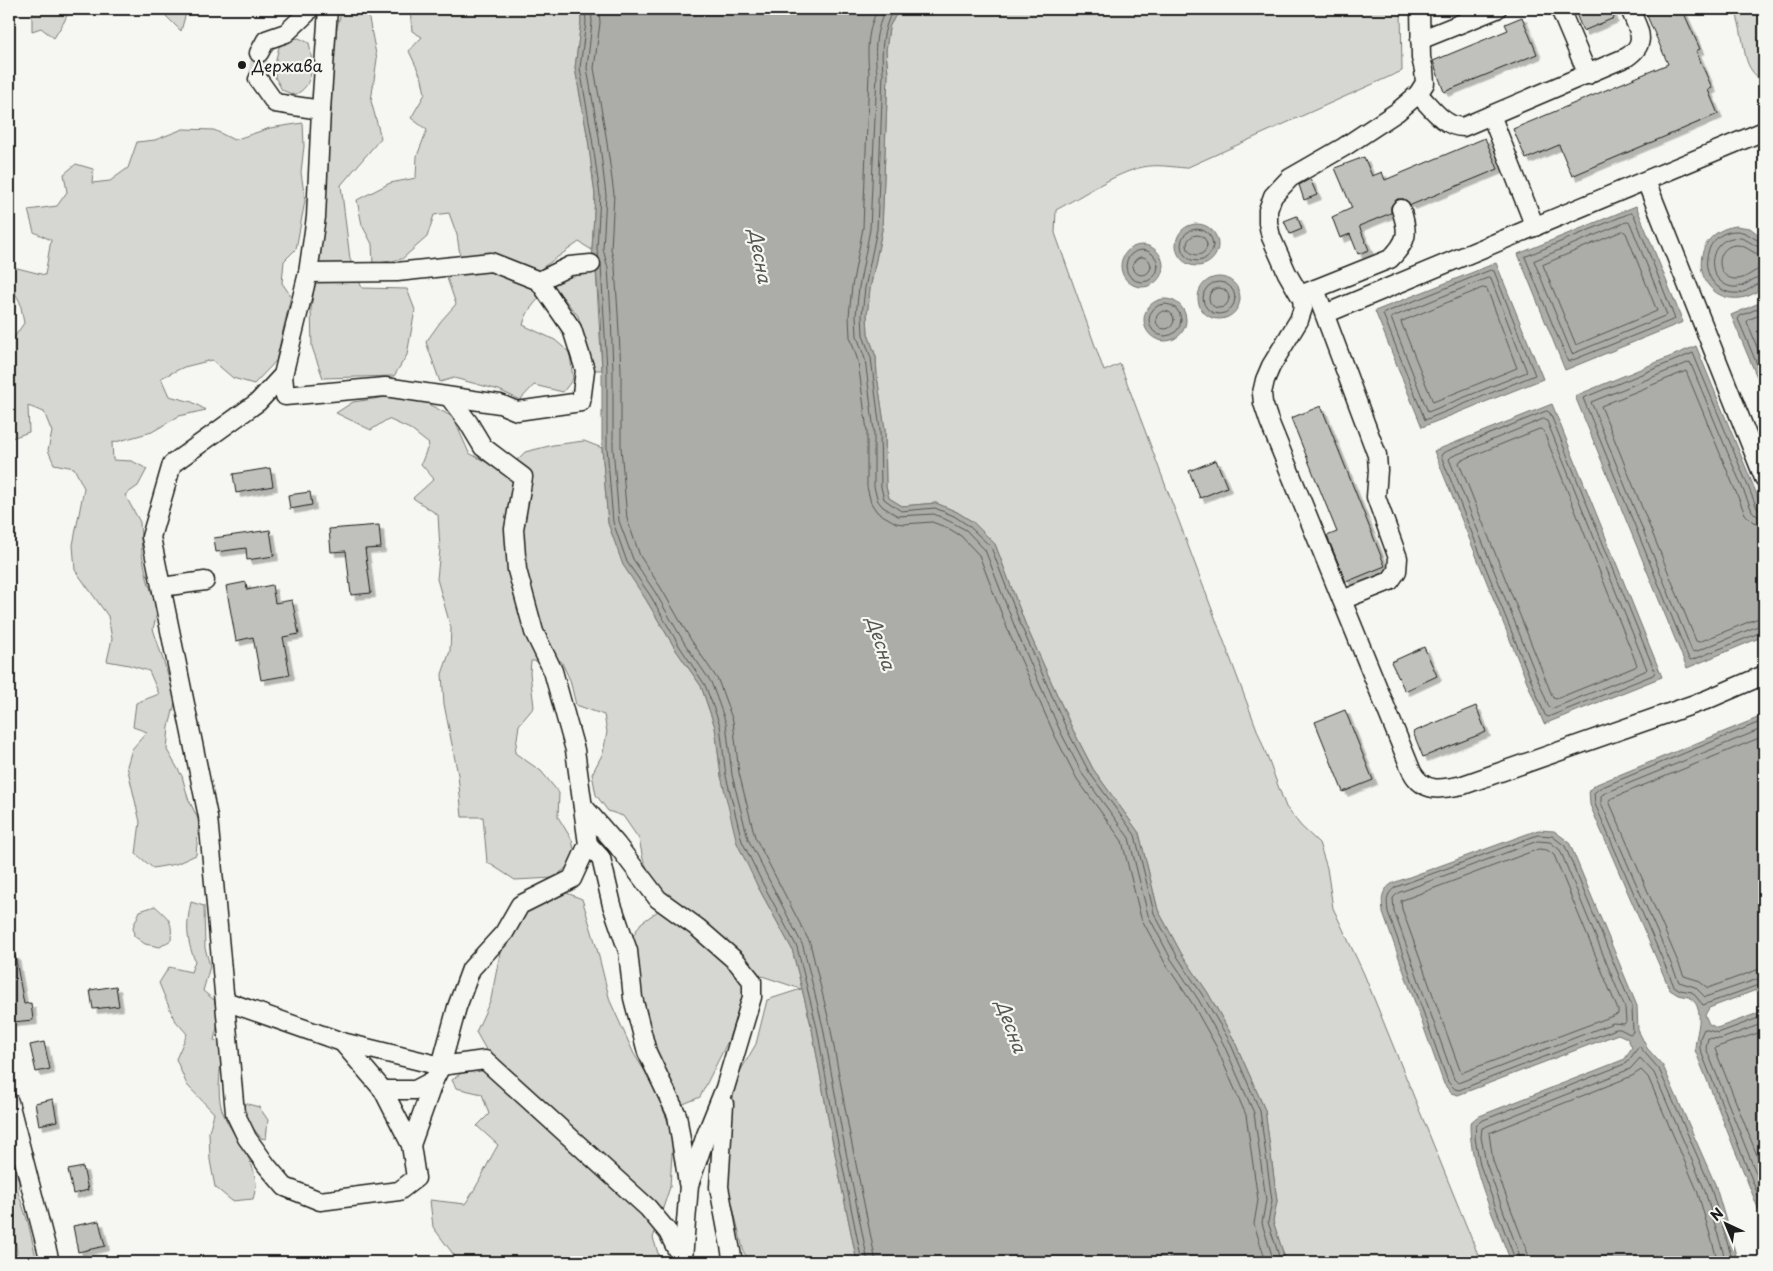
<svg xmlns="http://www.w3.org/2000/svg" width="1773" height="1271" viewBox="0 0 1773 1271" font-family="'Playpen Sans',sans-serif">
<defs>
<filter id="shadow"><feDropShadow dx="4.5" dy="4.5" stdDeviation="0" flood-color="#0004"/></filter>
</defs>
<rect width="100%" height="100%" fill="#f6f6f2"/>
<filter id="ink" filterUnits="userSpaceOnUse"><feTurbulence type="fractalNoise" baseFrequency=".02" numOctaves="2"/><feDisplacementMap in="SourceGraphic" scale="10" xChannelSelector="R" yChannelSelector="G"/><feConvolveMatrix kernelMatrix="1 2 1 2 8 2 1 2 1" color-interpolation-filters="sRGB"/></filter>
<g filter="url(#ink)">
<g fill="#d6d6d2" stroke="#797977">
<polygon points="36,9 70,9 64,22 54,38 41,28 32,31 32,15"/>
<polygon points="159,9 187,9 181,31"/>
<polygon points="342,9 367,9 377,59 371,101 381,138 341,185 350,259 362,288 407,289 415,310 407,355 394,376 323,378 312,347 311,309 322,233 336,31"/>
<path d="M410,9H580L581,21L575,68L588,139L595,195L592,250L579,242L542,268L571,275L596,270L602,370H592L578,316L553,285C540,297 527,308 523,325L555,340L570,353L573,379L563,392L534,385L520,400L499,390L454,378L440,382L426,342L441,321L456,304L447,278L460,255L457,235L449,213L434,215L427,237L402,259L373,264L372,244L362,225L357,200L390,183L416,178L417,156L427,130L411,118L425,94L422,79L409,51L422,37L412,31Z"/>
<path d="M899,9H1401L1402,71L1186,168C1172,167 1157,164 1143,167C1115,173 1082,196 1056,210L1055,233L1104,371L1120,364L1286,807L1301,826L1319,843L1327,868L1333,908L1364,974L1481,1262H1286L1273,1221L1277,1201L1265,1110L1233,1038L1208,993L1181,953L1158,910L1139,833L1093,769L1072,728L1026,626L995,544L973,522L957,512L936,503L902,506L889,498L886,487L885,430L877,376L876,357L868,334L867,315L870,289L882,230L888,73L886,51L889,27Z"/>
<path d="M1735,9H1764V82C1745,69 1746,57 1742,37C1740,27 1738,18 1735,9Z"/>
<path d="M299,38L309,43C313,62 315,87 294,95L282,90L275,77L276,59L279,47L287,40Z"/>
<polygon points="303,123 304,146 301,172 305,201 296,249 284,261 282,283 291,296 276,361 254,384 233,378 212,360 184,367 161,378 169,396 192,402 206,410 179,416 152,432 112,443 113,460 132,461 147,469 138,486 125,495 140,522 142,554 148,582 158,609 153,629 176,699 169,727 167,750 182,776 188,798 199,821 196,855 176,864 153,868 136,854 140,822 127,766 132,749 147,732 133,727 136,703 159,694 149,671 129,665 107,661 112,639 108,616 75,570 73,545 84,488 74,468 54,464 48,450 52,432 44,412 28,406 29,432 9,439 9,345 24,323 20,302 12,288 9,288 9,269 13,267 45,275 51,240 34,232 28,210 57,206 67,192 64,174 76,164 93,169 92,183 110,181 128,168 137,142 155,140 183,129 214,130 234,140 270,128"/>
<polygon points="387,397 417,398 453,417 469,453 505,472 525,452 553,445 584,441 602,448 608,523 623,564 645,598 676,650 701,686 715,727 721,776 757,885 792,949 812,1029 831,1134 857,1262 752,1262 744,1253 726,1179 735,1080 756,1044 767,1000 801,989 762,976 741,1002 728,1041 700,1097 674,1108 629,1024 627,980 622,953 641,923 658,911 651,877 643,859 639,839 623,816 608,811 596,795 592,774 603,753 607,732 604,715 576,705 570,680 561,661 531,661 530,673 534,707 519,725 515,753 541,771 559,793 558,817 572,840 576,859 554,878 515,880 487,862 483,817 462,817 458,775 444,704 442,674 450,651 451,628 437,579 440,549 438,515 413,498 434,479 421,464 429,444 410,429 388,419 371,430 336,413 353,402"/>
<path d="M562,891L582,899L596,945L610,1001L634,1054L655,1087L673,1136L670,1187L653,1238L661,1262H459L433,1227L430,1200L465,1204C479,1185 486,1165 498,1145L477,1126L489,1114L482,1094L456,1088L452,1080L488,1053L476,1032L491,999L500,953L523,909Z"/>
<path d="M191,902L204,906L205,948L210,966L203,991L218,1003V1023L214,1040L223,1044C221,1062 216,1093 222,1110C231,1136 254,1155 256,1184C256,1189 254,1195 253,1199L232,1201L215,1187L210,1160L209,1132L214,1113L187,1085L176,1059L187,1034L174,1019L159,983L169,967L191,972L195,961C186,939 186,925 191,902Z"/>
<path d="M155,906C168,918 173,920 171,940L160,947L145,944L134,936L133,927L140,911Z"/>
<polygon points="244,1103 259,1107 268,1120 266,1139 261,1138 245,1118"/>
<polygon points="9,1131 20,1171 18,1192 28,1222 37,1262 12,1262 17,1253 9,1198"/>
</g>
<g fill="#acaca9" stroke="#727271">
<polygon points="580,9 899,9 889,27 886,51 888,73 882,230 870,289 867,315 868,334 876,357 877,376 885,430 886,487 889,498 902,506 936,503 957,512 973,522 995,544 1026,626 1072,728 1093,769 1139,833 1158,910 1181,953 1208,993 1233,1038 1265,1110 1277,1201 1273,1221 1286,1262 857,1262 831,1134 812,1029 792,949 757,885 737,843 721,776 715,727 701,686 676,650 645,598 623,565 608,523 602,448 602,370 600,315 596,270 592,250 595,195 588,139 575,68 581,21"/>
<polygon points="1636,206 1683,322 1565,370 1518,254"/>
<circle cx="1197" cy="245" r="21"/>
<path d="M1736,226L1750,228L1764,239V285C1758,292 1751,296 1741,298C1694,304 1684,233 1736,226Z"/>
<circle cx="1142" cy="266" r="21"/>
<polygon points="1496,263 1543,379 1422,427 1375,311"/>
<circle cx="1219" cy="298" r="21"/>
<circle cx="1165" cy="320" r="21"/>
<polygon points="1764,301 1764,394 1731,315"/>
<polygon points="1696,346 1764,512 1764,636 1687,668 1575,396"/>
<polygon points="1552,404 1662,677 1544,724 1434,451"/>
<path d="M1760,717H1764V987L1709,1008L1705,1015L1709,1024L1717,1028L1764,1011V1223L1695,1050C1695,1036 1703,1020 1697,1006C1696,1003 1692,999 1689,997L1678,995L1670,990L1590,805L1589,790L1597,784Z"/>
<path d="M1538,830L1554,831L1569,842L1637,1006L1638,1030L1647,1048L1663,1066L1715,1184L1738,1262H1511C1496,1221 1469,1167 1470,1123L1477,1117L1625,1059L1632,1047L1627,1038L1618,1034L1458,1095L1451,1093L1444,1084L1383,913C1382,899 1380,891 1393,883Z"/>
</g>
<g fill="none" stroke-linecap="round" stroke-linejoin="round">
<g stroke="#565654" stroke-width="1">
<polyline points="585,9 586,22 580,68 592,138 600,195 597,249 599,258"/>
<polyline points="591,9 592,22 587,68 599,137 606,195 603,249 608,268 611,315 613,370 613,447 619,521 633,559 655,592 685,644 711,682 726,723 732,775 748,839 803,946 823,1027 842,1132 868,1262"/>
<polyline points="599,9 600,23 594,68 606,136 614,194 611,249 615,267 618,314 621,370 621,447 627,519 640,556 661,588 691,640 718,680 733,721 739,773 755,837 810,943 830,1025 849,1130 876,1262"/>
<path d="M878,9C867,29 867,50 869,73L863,228L852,286L849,316L850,337L858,361L867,431V487L871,503L877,512L896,523L904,524L932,522L948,528L961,536L979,555L1009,633L1055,736L1077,779L1122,841L1141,918L1165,963L1192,1003L1216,1046L1246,1115L1258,1200L1254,1224L1266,1262"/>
<path d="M886,9C875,31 874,48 877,73L870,229L859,287L856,315L857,336L865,359L874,431V487L878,501L883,507L898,516L934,514L951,522L966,530L985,550L1016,630L1061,733L1083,775L1129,838L1148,915L1171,959L1198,999L1223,1043L1254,1113L1266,1200L1262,1223L1274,1262"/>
<path d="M893,9C882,32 881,47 883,73L877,229L865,288L862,315L863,335L871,358L880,430L881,487L884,499L901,511L935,508L954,516L969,526L991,547L1022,628L1067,730L1089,772L1135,835L1154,913L1177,956L1203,996L1229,1040L1260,1111L1272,1201L1268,1222L1281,1262"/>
<polygon points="1631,213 1634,215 1675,319 1568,362 1525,257"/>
<polygon points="1627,222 1630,223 1667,315 1572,354 1534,261"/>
<circle cx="1197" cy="245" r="16"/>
<polygon points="1623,231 1626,233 1657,311 1576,345 1543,265"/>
<circle cx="1197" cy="245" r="10"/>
<path d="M1764,242C1754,241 1748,231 1736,231C1699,232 1696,287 1732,293C1749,295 1753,283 1764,282"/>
<path d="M1764,248C1752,247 1746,235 1732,238C1706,243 1706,282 1732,287C1746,289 1752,276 1764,276"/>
<circle cx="1142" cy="266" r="16"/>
<path d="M1764,256C1753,255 1746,244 1735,245C1715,247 1715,278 1735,279C1747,280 1753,269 1764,268"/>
<circle cx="1142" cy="266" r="9"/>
<polyline points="601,265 607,370 607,447 613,522 627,562 650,595 680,647 705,685 720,725 726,776 742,841 762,882 797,947 817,1028 836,1133 862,1262"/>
<polygon points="1491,270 1494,271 1535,375 1425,420 1383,314"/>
<polygon points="1488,278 1491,279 1527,372 1428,412 1391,318"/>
<circle cx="1219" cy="298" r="16"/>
<polygon points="1483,288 1487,289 1517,368 1433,402 1401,322"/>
<circle cx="1219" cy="298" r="10"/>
<circle cx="1165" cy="320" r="16"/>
<polyline points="1764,306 1740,316 1738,319 1764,381"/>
<circle cx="1165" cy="320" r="9"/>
<polyline points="1764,313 1748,320 1747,322 1764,365"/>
<polygon points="1547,411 1550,413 1655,672 1653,675 1548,717 1545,715 1441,456 1443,453"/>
<polygon points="1544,419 1547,421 1647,669 1645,671 1551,709 1549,707 1449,459 1451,457"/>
<polygon points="1540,429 1543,430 1637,665 1635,667 1556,699 1553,698 1459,463 1460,461"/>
<polyline points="1764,511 1760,511 1757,508 1693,353 1583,398 1689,659 1692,660 1764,631"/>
<polyline points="1764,518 1757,516 1752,511 1690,362 1591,402 1692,651 1695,652 1758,626 1764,625"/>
<polyline points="1764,525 1753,522 1745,514 1686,371 1601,406 1696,641 1699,642 1756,619 1764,618"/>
<polyline points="1764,722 1760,722 1600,788 1594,793 1595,804 1674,986 1680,990 1692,992 1703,1005 1764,983"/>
<polyline points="1764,728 1603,794 1601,796 1601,803 1679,982 1695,987 1705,997 1764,977"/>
<polyline points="1764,736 1610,799 1609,801 1684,976 1697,980 1708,988 1757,970 1764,969"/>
<path d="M1538,835L1552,836L1565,846L1632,1007L1633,1032L1630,1034L1620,1029H1616L1459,1090L1455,1089L1448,1082L1388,912C1387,901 1385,894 1396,887Z"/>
<polygon points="1538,841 1550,842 1560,850 1625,1008 1626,1022 1624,1024 1613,1023 1458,1083 1454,1079 1394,911 1393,898 1398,893"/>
<polygon points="1539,849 1547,850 1554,855 1618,1010 1618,1014 1461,1073 1402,909 1401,901"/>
<polyline points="1764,1016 1718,1033 1704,1029 1700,1038 1700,1049 1764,1210"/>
<polyline points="1764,1023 1721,1039 1708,1038 1706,1048 1764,1193"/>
<polyline points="1764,1031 1717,1047 1715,1049 1764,1173"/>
<polyline points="1516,1262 1480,1165 1475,1138 1476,1125 1481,1121 1627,1063 1639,1046 1659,1069 1710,1185 1733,1262"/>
<polyline points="1522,1262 1486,1163 1481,1137 1482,1128 1630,1069 1640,1058 1654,1073 1704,1188 1726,1262"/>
<polyline points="1529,1262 1528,1254 1493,1161 1489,1133 1632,1076 1641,1070 1648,1077 1697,1190 1718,1262"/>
</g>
</g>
<g fill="#c0c0bd" stroke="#1c1c1c" filter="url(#shadow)">
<polygon points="1574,9 1611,9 1614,18 1583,31"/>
<polygon points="1644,9 1682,9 1700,49 1696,51 1712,88 1708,90 1718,114 1572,176 1559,145 1526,159 1513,129 1668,64"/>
<polygon points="1522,17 1537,54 1444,92 1433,61 1508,30 1505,24"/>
<polygon points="1485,138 1498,169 1411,205 1404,199 1397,199 1391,206 1391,213 1359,226 1369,250 1358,254 1350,234 1340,238 1332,217 1352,208 1335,168 1364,157 1372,176 1382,172 1385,180"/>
<polygon points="1310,179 1317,195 1304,200 1299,185"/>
<polygon points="1297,216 1302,229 1290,234 1284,221"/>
<polygon points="1321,406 1385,566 1346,582 1327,536 1337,532 1291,418"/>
<polygon points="1216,460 1227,487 1200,498 1189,471"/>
<polygon points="270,468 273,486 236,493 233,474"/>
<polygon points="310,492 312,505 290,509 288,495"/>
<polygon points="379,525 381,548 365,549 371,593 351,595 346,551 331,552 329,529"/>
<polygon points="270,530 274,556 247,560 246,548 216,552 214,538"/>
<polygon points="246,582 247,590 272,585 275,603 292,600 299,634 283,637 290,675 261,680 253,637 236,641 226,586"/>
<polygon points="1424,647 1437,676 1405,691 1391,662"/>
<polygon points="1476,706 1486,732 1423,757 1413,732"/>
<polygon points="1345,710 1373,780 1343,792 1315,722"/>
<polygon points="15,955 24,1004 31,1003 33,1020 12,1022 9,1004 9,956"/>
<polygon points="116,986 119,1006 93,1009 90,990"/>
<polygon points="44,1042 50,1069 36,1072 30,1045"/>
<polygon points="53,1099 57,1121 39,1125 35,1103"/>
<polygon points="83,1167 88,1190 73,1194 68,1170"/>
<polygon points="99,1221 105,1246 78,1252 73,1226"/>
</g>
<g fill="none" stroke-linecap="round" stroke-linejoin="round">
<polyline stroke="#d5d5d2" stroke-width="18" stroke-dasharray="18 9" stroke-linecap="butt" points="258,79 259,53"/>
<g stroke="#1c1c1c" stroke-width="21">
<g id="minor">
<polyline points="328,9 321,110 316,217 308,273 283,375 258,402 172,464 151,537 208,817 235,1113 247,1138 267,1166 285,1187 320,1201 399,1191 416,1178 411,1145 383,1090 342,1042"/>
<path d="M1420,9L1421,58L1424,70L1425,83L1418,94L1397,112L1344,147L1290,178L1273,196L1268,210V223L1271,237L1287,273L1302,299L1303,308L1299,320L1271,366L1265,380L1262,393L1263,403L1269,421L1412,772C1424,794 1443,789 1463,785L1706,700L1764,675"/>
<polyline points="1560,9 1588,75"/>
<polyline points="1420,40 1497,9"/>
<polyline points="259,53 266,40 286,33 306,14 309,9"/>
<polyline points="258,79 275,103 321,110"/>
<path d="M1418,94C1431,107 1444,127 1463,127L1627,57C1649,42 1638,30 1630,9"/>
<polyline points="1491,115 1535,227"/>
<polyline points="1646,181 1764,478"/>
<polyline points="539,281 570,266 591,264"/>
<polyline points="1315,289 1377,455 1378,470 1376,497 1398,558 1397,571 1390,581 1342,600"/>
<path d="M1305,293L1390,259C1408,241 1409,233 1401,209"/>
<polyline points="1325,314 1764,131"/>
<polyline points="283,375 285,396 385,387 500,404 517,411 581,402 585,370 572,329 539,281 491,262 397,272 308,273"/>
<polyline points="162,587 205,581"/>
<polyline points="583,806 617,845 658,899 698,928 737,962 752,981 752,997 725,1088 706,1135 689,1185 683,1259"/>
<polyline points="588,844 601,858 612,905 628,951 633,998 647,1052 677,1115 688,1183"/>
<polyline points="225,1001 342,1042 441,1066 485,1060 648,1208 668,1232 683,1262"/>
<polyline points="383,1090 415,1090 434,1080 441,1066 457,1007 471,969 504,933 520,905 572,879 588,844 575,750 553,671 534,632 517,570 514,529 523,477 483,447 468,422 450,398"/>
<polyline points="9,1102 50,1262"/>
<polyline points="724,1104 719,1187 733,1262"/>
<polyline points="411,1145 434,1080"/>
</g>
</g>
<use href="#minor" stroke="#f6f6f2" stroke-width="18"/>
</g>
</g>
<circle fill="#1c1c1c" stroke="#f6f6f2" stroke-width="2" cx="242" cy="65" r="5"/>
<g text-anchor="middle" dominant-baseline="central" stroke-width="4.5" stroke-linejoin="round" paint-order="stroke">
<g font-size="16" fill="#1c1c1c" stroke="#f6f6f2" text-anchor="start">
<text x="252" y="65">Держава</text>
</g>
<g font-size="18" font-style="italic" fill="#565654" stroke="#f6f6f2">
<text transform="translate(761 256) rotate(80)">Десна</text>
<text transform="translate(882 643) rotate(72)">Десна</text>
<text transform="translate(1012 1026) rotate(70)">Десна</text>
</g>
</g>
<rect width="1773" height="1271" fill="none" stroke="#f6f6f2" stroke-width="30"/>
<rect x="15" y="15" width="1743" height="1241" fill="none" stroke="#1c1c1c" stroke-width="2" filter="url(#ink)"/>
<g transform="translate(1726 1224) rotate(316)" stroke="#f6f6f2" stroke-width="4" paint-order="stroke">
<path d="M0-4L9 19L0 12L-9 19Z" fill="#1c1c1c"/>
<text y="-8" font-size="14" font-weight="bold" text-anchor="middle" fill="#1c1c1c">N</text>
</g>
</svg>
